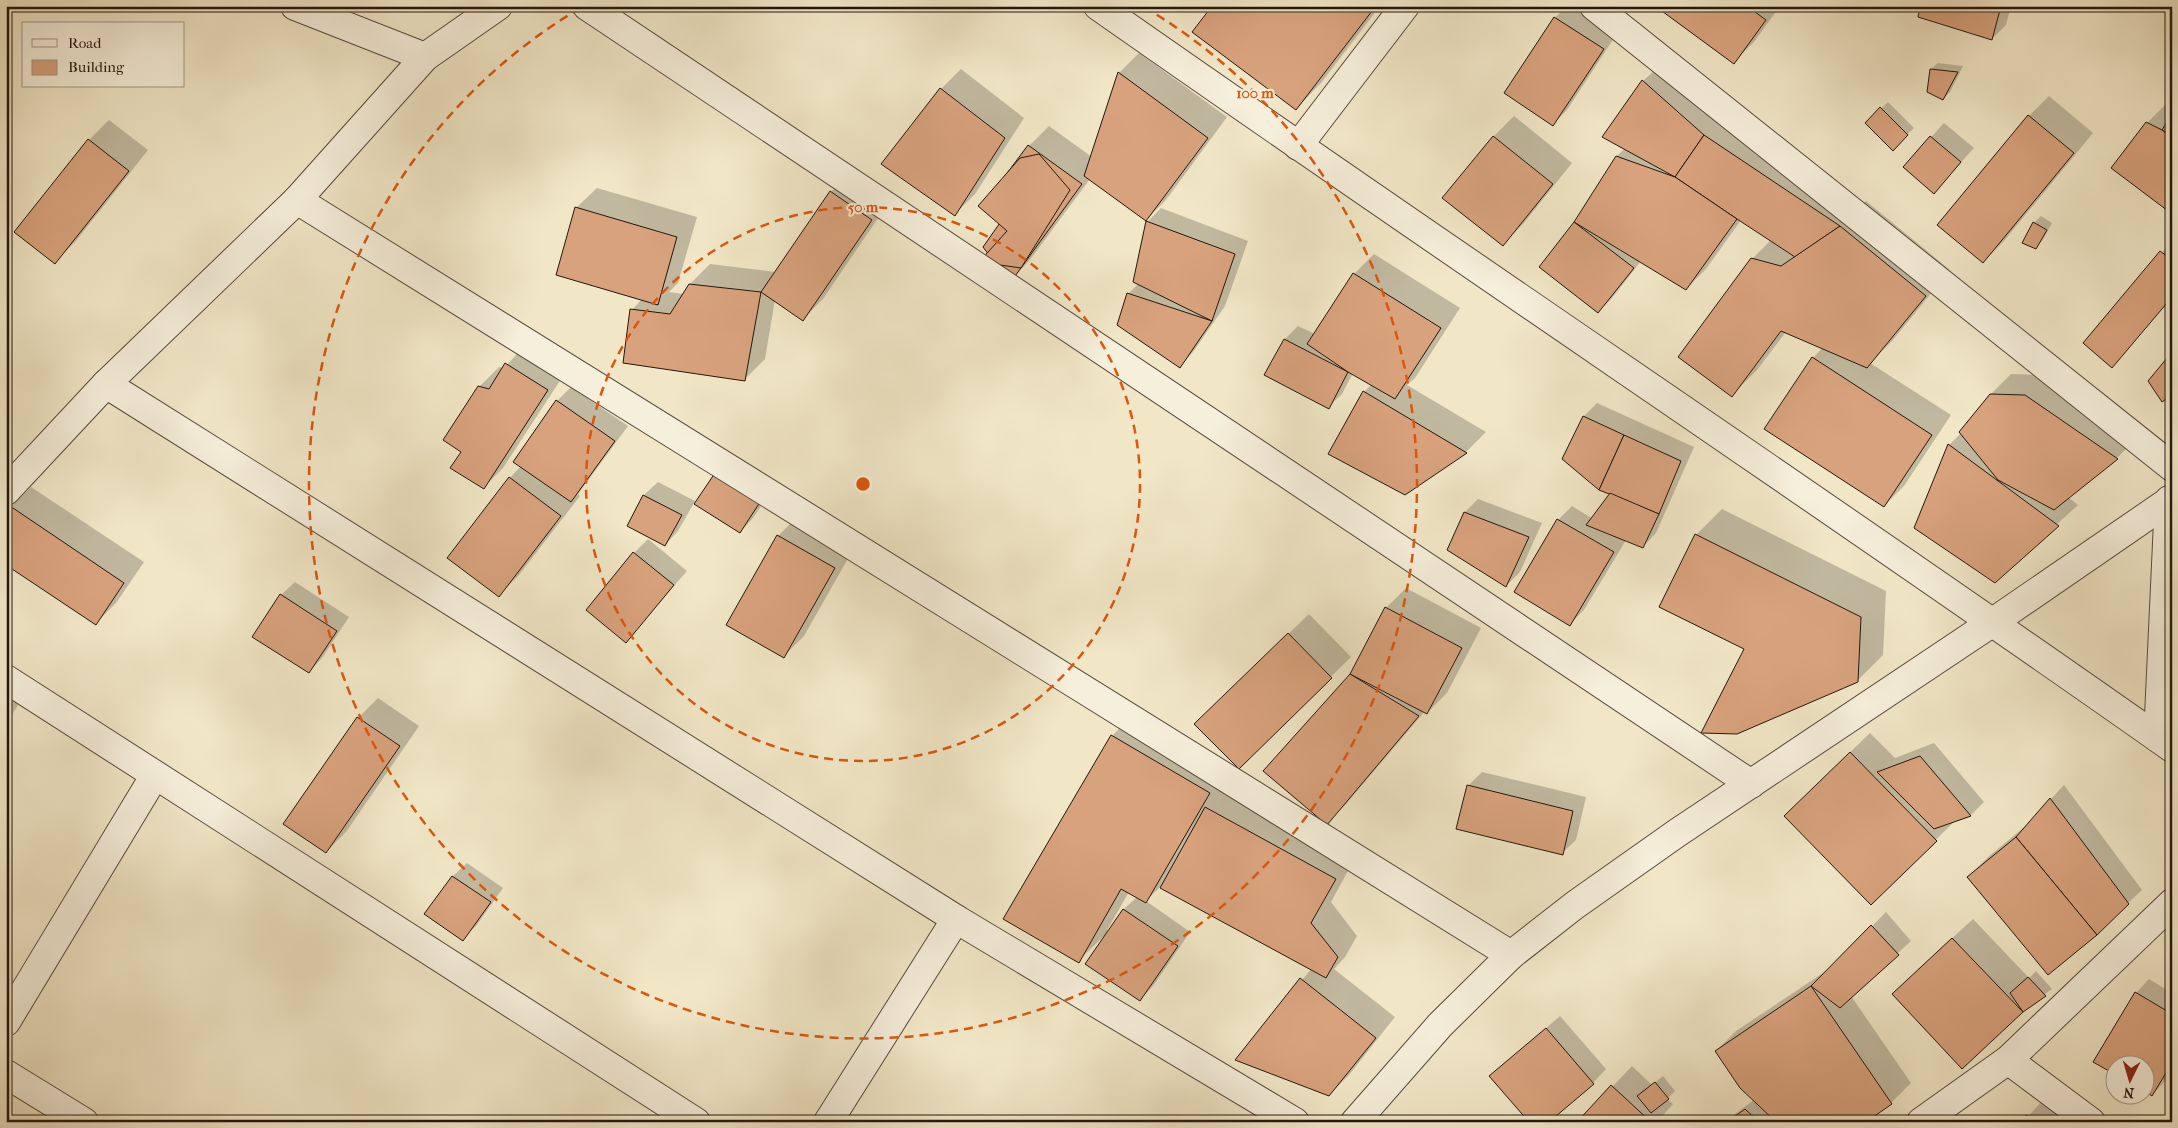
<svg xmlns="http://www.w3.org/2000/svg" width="2178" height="1128" viewBox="0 0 2178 1128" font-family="'IM FELL French Canon',serif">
<rect width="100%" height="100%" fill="#f1e7c7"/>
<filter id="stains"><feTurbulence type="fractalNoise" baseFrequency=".004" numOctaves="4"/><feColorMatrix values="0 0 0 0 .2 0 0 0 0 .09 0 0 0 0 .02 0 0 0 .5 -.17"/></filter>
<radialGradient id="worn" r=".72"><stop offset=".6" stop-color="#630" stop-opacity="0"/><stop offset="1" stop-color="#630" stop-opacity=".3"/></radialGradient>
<g fill="#0003" fill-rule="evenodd">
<polygon points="1214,6 1380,6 1321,83 1296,109"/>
<polygon points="1566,6 1571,6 1616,35 1567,110 1553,124 1555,18"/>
<polygon points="1657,6 1780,6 1754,42 1734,62"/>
<polygon points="1921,6 2011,6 2006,25 1992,39"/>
<polygon points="1139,53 1227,117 1166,200 1146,220 1090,179 1029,261 1010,281 989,253 1001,224 997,186 1029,146 1049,126 1092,157 1119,73"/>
<polygon points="1938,63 1963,66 1950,92 1943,99 1931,69"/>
<polygon points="1657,68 1859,206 1866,201 1950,270 1893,340 1870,363 1951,415 1904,486 1884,506 1813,358 1823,347 1786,332 1757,370 1732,395 1752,259 1771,240 1741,220 1706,269 1686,289 1641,261 1612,298 1598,312 1541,267 1577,221 1617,156 1625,148 1643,81"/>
<polygon points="961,69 1024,118 975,194 955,214 941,89"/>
<polygon points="2049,96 2093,133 2003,242 1983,262 2029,116"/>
<polygon points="1888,102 1914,128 1893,149 1866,123"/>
<polygon points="2167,103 2172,105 2172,212 2147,123"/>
<polygon points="1514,116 1572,163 1523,224 1503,244 1444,198 1494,136"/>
<polygon points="109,120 148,150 75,242 55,262 16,232 89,140"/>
<polygon points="1944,123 1974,148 1934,192 1905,166"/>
<polygon points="851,172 891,199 823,299 803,319 775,300 765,359 745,379 632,310 642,299 576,208 597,188 697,217 678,283 669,292 684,294 690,284 710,264 776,272 831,192"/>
<polygon points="1161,208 1248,241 1225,306 1193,352 1180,366 1128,294 1139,283 1147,222"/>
<polygon points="2041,216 2052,223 2042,241 2035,248 2034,223"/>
<polygon points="2172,241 2172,298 2112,366 2084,343"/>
<polygon points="1374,254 1460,308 1415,378 1407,385 1486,432 1466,452 1405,493 1330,453 1364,392 1372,384 1353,373 1342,394 1328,407 1266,374 1285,339 1298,326 1315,334 1354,274"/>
<polygon points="526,344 567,370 503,468 483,488 462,451 479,387 499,367 504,368"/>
<polygon points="2011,374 2045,375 2137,438 2117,458 2068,497 2078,505 1995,581 1949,445 1961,433 1991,394"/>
<polygon points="571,387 628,426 578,494 580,496 519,575 499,595 449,558 510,478 521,466 514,461 557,401"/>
<polygon points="1597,403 1694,447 1656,533 1643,547 1626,540 1584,610 1570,624 1558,520 1572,506 1593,519 1612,494 1584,416"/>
<polygon points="731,457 775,485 753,518 740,532"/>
<polygon points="658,482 695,501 678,531 665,545 628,525 644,495"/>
<polygon points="31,487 144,562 116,603 96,623 11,507"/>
<polygon points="1478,499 1542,523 1520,572 1506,586 1465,512"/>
<polygon points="1722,509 1886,591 1883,655 1857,681 1745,649 1660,606 1696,535"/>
<polygon points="798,516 854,548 804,636 784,656 778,536"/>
<polygon points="648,539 687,571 626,641 634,553"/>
<polygon points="295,582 349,617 322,658 309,672 281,595"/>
<polygon points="1406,588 1481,628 1447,693 1427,713 1424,712 1347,803 1327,823 1351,675 1386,608"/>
<polygon points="1309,614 1351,657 1239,767 1216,704"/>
<polygon points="6,694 20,702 6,724"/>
<polygon points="378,698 419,726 346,832 326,852 358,718"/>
<path d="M1137,710L1235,767L1221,793L1226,788L1355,858L1331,902L1357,936L1345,957L1334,969L1395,1017L1349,1075L1329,1095L1237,1060L1311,969L1160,887L1146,901L1190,932L1153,986L1140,999L1104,936L1078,961L1112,736ZM1129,892L1137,897L1124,909L1109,931L1107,930Z"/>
<polygon points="1870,733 1895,758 1934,743 1984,802 1971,815 1956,820 1871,903 1805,796"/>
<polygon points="1482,772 1586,797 1576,840 1562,853 1468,786"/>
<polygon points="2064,785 2142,890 2128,903 1968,877 1988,857 2028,824"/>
<polygon points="467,863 503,888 476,926 462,939 426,914 453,876"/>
<polygon points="1886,912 1911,941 1851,996 1911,1083 1891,1103 1864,1122 1724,1122 1754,1100 1716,1051 1736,1031 1832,967"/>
<polygon points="1973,919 2029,978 2036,971 2052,989 2022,1011 1913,974"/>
<polygon points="2149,979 2172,993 2172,1070 2165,1081 2152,1095 2146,1091 2146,1066 2095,1062 2136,993"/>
<polygon points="1560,1016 1606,1069 1593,1083 1491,1076"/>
<polygon points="1632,1066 1652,1085 1663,1076 1675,1091 1667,1099 1673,1104 1657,1122 1579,1122"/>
<polygon points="2041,1102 2078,1122 2023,1122"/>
</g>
<g fill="#d8a27c" stroke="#23160e">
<polygon points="1212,6 1366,6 1372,11 1296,110 1192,32"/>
<polygon points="1655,6 1747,6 1766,20 1734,64"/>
<polygon points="1920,6 2001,6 1992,40 1918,17"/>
<polygon points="1554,17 1604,49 1553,126 1504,93"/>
<polygon points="1930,69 1958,72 1943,100 1927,92"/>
<polygon points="1118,72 1208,138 1146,221 1084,176"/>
<polygon points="1642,80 1704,135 1675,177 1602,137"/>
<polygon points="940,88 1005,138 955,216 881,164"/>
<polygon points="1880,107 1908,135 1893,151 1865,123"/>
<polygon points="2172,114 2172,136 2162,130"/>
<polygon points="2028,115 2074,153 1983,263 1937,225"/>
<polygon points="2146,122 2162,130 2172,138 2172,214 2111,168"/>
<polygon points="1704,135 1840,226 1795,257 1737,219 1675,177"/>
<polygon points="1493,136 1553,184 1503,246 1442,198"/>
<polygon points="1930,136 1961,162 1934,194 1903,167"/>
<polygon points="88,139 129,171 55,264 14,232"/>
<polygon points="1028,145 1082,184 1010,283 983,247 1004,217 985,203"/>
<polygon points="1039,154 1070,190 1021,268 979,262 1007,231 978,206 1020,158"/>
<polygon points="1616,156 1675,177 1737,219 1686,290 1574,222"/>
<polygon points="830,191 872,220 803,321 761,292"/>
<polygon points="575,207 677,237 658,305 556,275"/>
<polygon points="1146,221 1235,254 1212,321 1133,282"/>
<polygon points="1574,222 1634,268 1598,313 1539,267"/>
<polygon points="2033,222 2047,230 2036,249 2022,243"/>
<polygon points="1840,226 1926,296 1867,368 1781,331 1732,397 1678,357 1751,258 1781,266"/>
<polygon points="2160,251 2172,260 2172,297 2112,368 2083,343"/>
<polygon points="1353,273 1441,328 1395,399 1348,372 1307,344"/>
<polygon points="689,284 761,292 745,381 623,363 630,309 670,314"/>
<polygon points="1127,293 1212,321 1180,368 1117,325"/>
<polygon points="1284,339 1348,372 1329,409 1264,375"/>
<polygon points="2172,352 2172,395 2162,402 2148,381"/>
<polygon points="1812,357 1932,435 1884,507 1764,429"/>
<polygon points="505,363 548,390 484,489 450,468 461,452 443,440 478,386 489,389"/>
<polygon points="1363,391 1467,453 1405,495 1328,454"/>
<polygon points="1990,394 2025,395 2118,459 2054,510 1998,480 1959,432"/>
<polygon points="556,400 615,441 571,502 513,462"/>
<polygon points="1583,416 1624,435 1599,490 1562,459"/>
<polygon points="1624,435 1681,461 1659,514 1599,490"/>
<polygon points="1948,444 2059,526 1995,583 1914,528"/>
<polygon points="717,470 762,499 740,533 694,504"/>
<polygon points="509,477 561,516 499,597 447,558"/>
<polygon points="1610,493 1659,514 1643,548 1586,525"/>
<polygon points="643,495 682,515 665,546 627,526"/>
<polygon points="10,506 124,583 96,625 6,565 6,512"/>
<polygon points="1464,512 1529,537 1506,587 1447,550"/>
<polygon points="1557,519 1614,552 1570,626 1514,592"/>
<polygon points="1695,534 1861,617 1858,682 1737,734 1701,733 1744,649 1659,607"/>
<polygon points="777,535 835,568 784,658 726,625"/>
<polygon points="633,552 674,585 626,643 586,610"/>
<polygon points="280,594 337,631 309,673 252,637"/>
<polygon points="1385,607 1462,648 1427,714 1350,674"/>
<polygon points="1288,633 1332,678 1239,769 1194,724"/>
<polygon points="1350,674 1419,716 1327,825 1263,771"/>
<polygon points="357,717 400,746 326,853 283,824"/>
<polygon points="1111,735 1210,793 1146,903 1121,889 1079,963 1003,919"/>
<polygon points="1850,752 1937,841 1871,905 1784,816"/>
<polygon points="1920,756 1971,816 1934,829 1877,772"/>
<polygon points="1467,785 1573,811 1563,855 1456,829"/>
<polygon points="2050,798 2129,904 2097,935 2016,837"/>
<polygon points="1205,807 1336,879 1311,923 1338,957 1326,978 1160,888"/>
<polygon points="2016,837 2097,935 2048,975 1967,877"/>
<polygon points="452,876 491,902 463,941 424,914"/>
<polygon points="1123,909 1178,946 1140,1001 1085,964"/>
<polygon points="1871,925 1899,955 1840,1008 1811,986"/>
<polygon points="1952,938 2023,1012 1962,1069 1892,994"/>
<polygon points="2028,977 2046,996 2023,1012 2010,993"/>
<polygon points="1300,978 1376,1038 1329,1096 1235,1060"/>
<polygon points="1811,986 1892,1104 1866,1122 1776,1122 1740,1088 1715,1051"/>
<polygon points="2135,992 2172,1014 2172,1063 2152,1096 2146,1092 2146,1066 2116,1066 2116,1075 2093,1062"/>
<polygon points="1546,1028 1594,1084 1549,1122 1529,1122 1489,1076"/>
<polygon points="1655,1082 1669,1099 1651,1113 1637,1096"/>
<polygon points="1611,1085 1651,1122 1577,1122"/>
<polygon points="1745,1109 1759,1122 1727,1122"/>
<polygon points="2026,1115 2039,1122 2022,1122"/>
</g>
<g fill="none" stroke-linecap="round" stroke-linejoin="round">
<g stroke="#564a3c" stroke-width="30">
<g id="street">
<polyline points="295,6 425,57"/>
<polyline points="587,6 1751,784"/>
<path d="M1098,6C1454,256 1816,497 2172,748"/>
<polyline points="1594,6 2172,467"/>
<polyline points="1298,146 1405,6"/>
<polyline points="297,200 1511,955"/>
<polyline points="106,384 956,919 1295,1122"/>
<polyline points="6,491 106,384 297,200 425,57 498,6"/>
<polyline points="6,679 696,1122"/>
<polyline points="2158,738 2169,500"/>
<polyline points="6,1022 155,775"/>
<polyline points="2008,1060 2091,1122"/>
<polyline points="6,1074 84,1122"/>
<polyline points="828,1122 956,919"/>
<polyline points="1355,1122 1440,1025 1511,955 1575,905 1677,833 1993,622 2172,499"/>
<polyline points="1921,1122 2008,1060 2172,903"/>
</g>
</g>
<use href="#street" stroke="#f6efdb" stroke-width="28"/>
</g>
<g fill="none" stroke="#de560c" stroke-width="2.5" stroke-dasharray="9 6">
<circle cx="863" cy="484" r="277"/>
<path d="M1144 7A554 554 0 1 1 582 7"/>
</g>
<circle cx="863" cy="484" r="8" fill="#de560c" stroke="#f6efdb" stroke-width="2.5"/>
<g font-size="15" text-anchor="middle" font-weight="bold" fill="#de560c" stroke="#f6efdb" stroke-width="4" stroke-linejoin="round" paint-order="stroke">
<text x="1255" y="98">100 m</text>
<text x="863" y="212">50 m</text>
</g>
<rect width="2178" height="1128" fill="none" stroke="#f1e7c7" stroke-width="25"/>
<rect x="8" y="8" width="2163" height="1113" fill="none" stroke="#23160e" stroke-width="2.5"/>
<rect x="12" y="12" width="2153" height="1103" fill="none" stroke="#23160e"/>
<rect x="22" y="22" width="162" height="65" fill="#f6efdb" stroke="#a29889"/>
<rect x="32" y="39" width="25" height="8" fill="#f6efdb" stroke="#a29889"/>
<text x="68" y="48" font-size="15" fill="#23160e">Road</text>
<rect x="32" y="60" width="25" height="15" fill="#d8a27c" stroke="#a29889"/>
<text x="68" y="72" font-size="15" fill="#23160e">Building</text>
<g transform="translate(2130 1080) rotate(185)"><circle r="24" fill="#f6efdb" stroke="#a29889"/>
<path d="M0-4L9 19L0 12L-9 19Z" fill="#8f2418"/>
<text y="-8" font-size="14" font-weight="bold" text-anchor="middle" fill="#23160e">N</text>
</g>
<rect width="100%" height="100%" filter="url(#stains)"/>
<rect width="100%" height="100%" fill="url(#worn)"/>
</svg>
